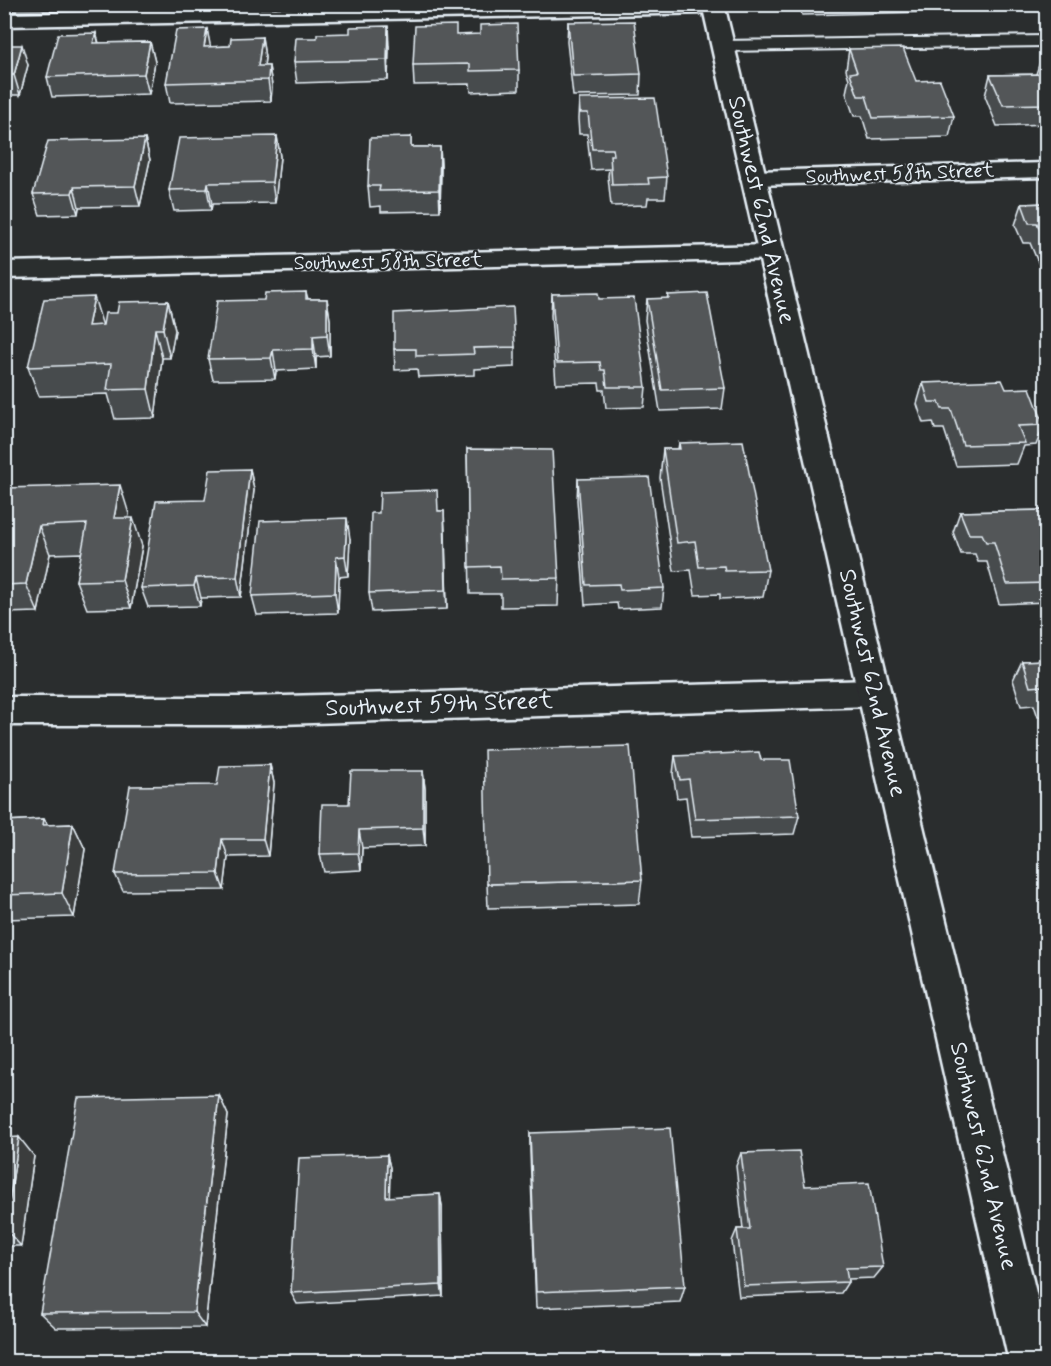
<svg xmlns="http://www.w3.org/2000/svg" width="1051" height="1366" viewBox="0 0 1051 1366" font-family="Mynerve,sans-serif">
<rect width="100%" height="100%" fill="#2a2d2e"/>
<filter id="ink" filterUnits="userSpaceOnUse"><feTurbulence type="fractalNoise" baseFrequency=".0167" numOctaves="2"/><feDisplacementMap in="SourceGraphic" scale="12" xChannelSelector="R" yChannelSelector="G"/><feConvolveMatrix kernelMatrix="1 2 1 2 8 2 1 2 1" color-interpolation-filters="sRGB"/></filter>
<g filter="url(#ink)">
<polygon fill="#63686b" stroke="#989fa3" stroke-width="1.5" points="5,4 226,4 226,5 5,11"/>
<g fill="none" stroke-linecap="round" stroke-linejoin="round">
<g stroke="#e8f1f8" stroke-width="4">
<polygon id="service" points="1046,36 1046,46 722,51 713,46 722,41"/>
</g>
<g stroke="#e8f1f8" stroke-width="5">
<g id="minor">
<polygon points="499,4 723,4 725,7 722,12 714,13 4,26 4,14"/>
<polygon points="1046,163 1046,177 753,185 744,183 741,178 744,173 753,171"/>
<polygon points="771,245 780,247 784,253 780,259 4,278 4,262"/>
<polygon points="874,680 886,684 891,693 886,702 874,706 244,725 4,725 4,697 244,697"/>
</g>
</g>
<g stroke="#e8f1f8" stroke-width="5">
<polygon id="tertiary" points="702,4 724,4 1046,1334 1046,1362 1009,1362"/>
</g>
<use href="#service" fill="#2a2d2e" fill-rule="evenodd"/>
<use href="#minor" fill="#2a2d2e" fill-rule="evenodd"/>
<use href="#tertiary" fill="#2a2d2e" fill-rule="evenodd"/>
</g>
<g fill="#474b4d" stroke="#e8f1f8" stroke-width="1.5">
<polygon points="799,4 927,4 925,12 802,15"/>
<polygon points="568,22 641,74 640,95 573,96 567,42"/>
<polygon points="207,29 210,47 230,46 262,37 265,58 264,66 269,66 272,86 271,101 170,103 166,83"/>
<polygon points="96,33 99,43 150,42 155,62 149,94 52,97 47,77"/>
<polygon points="456,35 519,70 519,90 471,92 470,84 414,85 413,65"/>
<polygon points="317,38 389,46 388,80 297,83 294,62"/>
<polygon points="4,45 28,65 20,95 4,95"/>
<polygon points="849,49 916,81 954,116 949,137 869,139 862,116 854,116 846,93 849,79 846,70"/>
<polygon points="1041,59 1047,59 1047,124 997,126 985,96 990,75 1036,74"/>
<polygon points="579,99 667,177 665,198 648,198 647,205 611,206 608,176 609,169 591,170 587,134 579,134 578,119"/>
<polygon points="277,136 280,157 275,203 212,204 211,210 174,211 169,190"/>
<polygon points="411,137 411,147 440,147 441,167 440,211 381,212 381,206 370,207 368,186"/>
<polygon points="145,139 150,160 140,206 79,207 78,214 40,215 33,194"/>
<polygon points="1047,203 1047,267 1040,267 1030,243 1023,243 1015,225 1022,204"/>
<polygon points="306,292 308,299 327,299 330,320 330,356 316,357 316,369 276,371 275,379 213,380 208,359 264,300"/>
<polygon points="552,294 599,299 646,387 644,407 606,408 604,390 600,390 599,383 556,384 551,315"/>
<polygon points="668,295 725,388 722,409 660,411 645,320 647,299 667,299"/>
<polygon points="168,301 175,330 170,358 162,358 155,418 115,419 108,394 39,396 28,367 102,325 117,313"/>
<polygon points="515,347 515,367 474,369 474,375 418,377 417,369 395,370 394,349"/>
<polygon points="923,383 1006,389 1044,425 1036,445 1024,446 1017,464 956,466 944,429 935,429 933,422 923,423 917,404"/>
<polygon points="679,443 768,570 763,597 720,599 720,594 695,595 691,570 674,571 660,478 663,449 678,449"/>
<polygon points="467,449 559,578 558,606 501,607 501,594 470,594"/>
<polygon points="250,469 254,490 241,597 201,598 200,606 148,607 141,588 205,500"/>
<polygon points="578,479 664,588 662,607 618,609 617,603 585,605 577,500"/>
<polygon points="4,488 129,514 128,518 142,546 131,608 87,609 76,581 82,553 50,554 38,612 4,613"/>
<polygon points="1047,510 1047,602 999,604 987,562 978,562 975,554 961,554 953,532 960,512"/>
<polygon points="439,511 444,511 447,609 372,612 369,593"/>
<polygon points="350,539 348,576 339,577 338,613 257,615 252,596"/>
<polygon points="1047,660 1047,716 1038,717 1034,705 1021,706 1013,680 1022,661"/>
<polygon points="675,756 761,760 799,816 794,834 691,837 686,797 677,798 673,774"/>
<polygon points="270,765 274,783 268,856 228,857 224,890 123,891 115,874 217,785"/>
<polygon points="423,771 425,789 425,846 362,848 361,870 324,872 320,854 349,804"/>
<polygon points="4,795 9,804 6,821 44,819 48,825 73,824 85,849 74,917 4,919"/>
<polygon points="642,880 639,904 488,908 487,884"/>
<polygon points="219,1095 228,1115 205,1327 56,1328 40,1313"/>
<polygon points="530,1133 685,1286 680,1302 536,1308 530,1152"/>
<polygon points="4,1138 34,1156 21,1246 4,1246"/>
<polygon points="741,1153 805,1186 883,1267 874,1278 848,1279 848,1282 841,1293 739,1297 732,1241 737,1229 743,1229 736,1166"/>
<polygon points="387,1155 390,1168 389,1197 440,1194 442,1206 443,1296 297,1304 291,1293"/>
</g>
<g fill="#3a3d3e" stroke="#e8f1f8" stroke-width="1.5">
<polygon points="388,26 389,46 388,80 387,60"/>
<polygon points="207,29 211,49 204,47"/>
<polygon points="96,33 101,53 93,43"/>
<polygon points="262,37 265,58 262,80 258,66"/>
<polygon points="150,42 155,62 149,94 144,74"/>
<polygon points="22,45 28,65 20,95 14,75"/>
<polygon points="269,66 272,86 271,101 268,80"/>
<polygon points="277,136 280,157 275,203 272,182"/>
<polygon points="145,139 150,160 140,206 135,186"/>
<polygon points="440,147 441,167 440,211 439,190"/>
<polygon points="208,183 212,204 211,210 207,189"/>
<polygon points="74,187 79,207 78,214 72,193"/>
<polygon points="94,297 103,326 88,326"/>
<polygon points="327,299 330,320 330,356 327,335"/>
<polygon points="168,301 175,330 170,358 163,329"/>
<polygon points="155,329 162,358 155,418 148,389"/>
<polygon points="313,336 316,357 316,369 313,349"/>
<polygon points="273,350 276,371 275,379 271,358"/>
<polygon points="250,469 254,490 241,597 237,577"/>
<polygon points="120,485 129,514 123,546 114,518"/>
<polygon points="444,511 445,531 447,609 446,590"/>
<polygon points="133,518 142,546 131,608 122,580"/>
<polygon points="347,518 350,539 348,576 345,556"/>
<polygon points="39,526 50,554 38,612 26,584"/>
<polygon points="336,557 339,577 338,613 335,593"/>
<polygon points="196,578 201,598 200,606 194,586"/>
<polygon points="270,765 274,783 268,856 263,839"/>
<polygon points="423,771 425,789 425,846 423,828"/>
<polygon points="4,795 9,804 4,829"/>
<polygon points="73,824 85,849 74,917 62,893"/>
<polygon points="359,830 362,848 361,870 358,853"/>
<polygon points="222,839 228,857 224,890 218,873"/>
<polygon points="219,1095 228,1115 205,1327 194,1312"/>
<polygon points="19,1137 34,1156 21,1246 5,1229"/>
<polygon points="387,1155 390,1168 389,1210 386,1197"/>
<polygon points="440,1194 442,1206 443,1296 441,1285"/>
</g>
<g fill="#535759" stroke="#e8f1f8" stroke-width="1.5">
<polygon points="634,21 641,74 573,76 568,22"/>
<polygon points="517,24 519,70 470,71 470,64 413,65 415,26 456,25 456,35 480,34 480,25"/>
<polygon points="388,26 387,60 294,62 296,38 317,38 317,34 350,33 350,27"/>
<polygon points="207,29 204,47 230,46 231,38 262,37 258,66 269,66 268,80 166,83 176,30"/>
<polygon points="96,33 93,43 150,42 144,74 47,77 58,34"/>
<polygon points="4,45 22,45 14,75 4,75"/>
<polygon points="903,48 916,81 940,80 954,116 873,118 866,96 858,96 850,73 857,72 849,49"/>
<polygon points="1041,59 1047,59 1047,71"/>
<polygon points="1047,74 1047,104 1003,105 990,75"/>
<polygon points="655,98 667,177 648,178 649,184 612,185 610,155 614,155 613,149 592,149 588,113 580,113 579,99"/>
<polygon points="277,136 272,182 208,183 207,189 169,190 179,138"/>
<polygon points="411,137 411,147 440,147 439,190 379,191 380,186 368,186 370,138"/>
<polygon points="145,139 135,186 74,187 72,193 33,194 48,141"/>
<polygon points="1047,203 1047,246 1037,223 1029,223 1022,204"/>
<polygon points="306,292 306,299 327,299 327,335 313,336 313,349 273,350 271,358 208,359 217,301 264,300 265,293"/>
<polygon points="598,293 599,299 634,298 646,387 607,387 605,370 601,370 600,362 557,363 552,294"/>
<polygon points="707,293 725,388 662,390 647,299 669,298 668,295"/>
<polygon points="94,297 88,326 103,325 105,313 117,313 119,302 168,301 163,329 155,329 148,389 107,390 111,364 28,367 44,299"/>
<polygon points="513,307 515,347 473,348 474,354 416,356 416,349 394,349 394,313"/>
<polygon points="1002,380 1006,389 1030,388 1044,425 1018,426 1025,443 963,445 951,409 942,409 939,402 929,402 923,383"/>
<polygon points="743,441 768,570 725,571 724,566 699,567 695,541 677,543 663,449 680,449 679,443"/>
<polygon points="467,449 552,450 559,578 501,579 500,566 469,567"/>
<polygon points="250,469 237,577 196,578 194,586 141,588 156,501 205,500 210,470"/>
<polygon points="649,477 664,588 620,590 619,584 586,585 578,479"/>
<polygon points="120,485 114,518 133,518 122,580 76,581 87,524 39,526 26,584 4,585 4,488"/>
<polygon points="437,490 438,511 444,511 446,590 369,593 371,513 379,513 380,492"/>
<polygon points="1047,510 1047,583 1007,584 994,542 986,542 982,534 969,534 960,512"/>
<polygon points="347,518 345,556 336,557 335,593 252,596 260,521"/>
<polygon points="1047,660 1047,695 1043,686 1030,687 1022,661"/>
<polygon points="630,746 642,880 487,884 484,750"/>
<polygon points="759,752 761,760 790,760 799,816 695,819 689,779 680,780 675,756"/>
<polygon points="270,765 263,839 222,839 218,873 115,874 130,786 217,785 220,766"/>
<polygon points="351,771 423,771 423,828 359,830 358,853 320,854 322,804 349,804"/>
<polygon points="44,819 43,825 73,824 62,893 4,895 4,821"/>
<polygon points="219,1095 194,1312 40,1313 78,1098"/>
<polygon points="670,1128 685,1286 536,1292 530,1133"/>
<polygon points="19,1137 5,1229 4,1229 4,1138"/>
<polygon points="799,1151 805,1186 869,1183 883,1267 846,1268 848,1282 744,1286 737,1229 750,1229 741,1153"/>
<polygon points="387,1155 386,1197 440,1194 441,1285 291,1293 299,1158"/>
</g>
</g>
<g text-anchor="middle" dominant-baseline="central" stroke-width="4.5" stroke-linejoin="round" paint-order="stroke">
<g font-size="20" fill="#e8f1f8" stroke="#2a2d2e">
<text transform="translate(900 174) rotate(-2)">Southwest 58th Street</text>
<text transform="translate(388 262) rotate(-1)">Southwest 58th Street</text>
</g>
<g font-size="24" fill="#e8f1f8" stroke="#2a2d2e">
<text transform="translate(761 210) rotate(77)">Southwest 62nd Avenue</text>
<text transform="translate(872 683) rotate(77)">Southwest 62nd Avenue</text>
<text transform="translate(439 705) rotate(-2)">Southwest 59th Street</text>
<text transform="translate(983 1156) rotate(77)">Southwest 62nd Avenue</text>
</g>
</g>
<rect width="1051" height="1366" fill="none" stroke="#2a2d2e" stroke-width="24"/>
<rect x="12" y="12" width="1027" height="1342" fill="none" stroke="#e8f1f8" stroke-width="2" filter="url(#ink)"/>
</svg>
